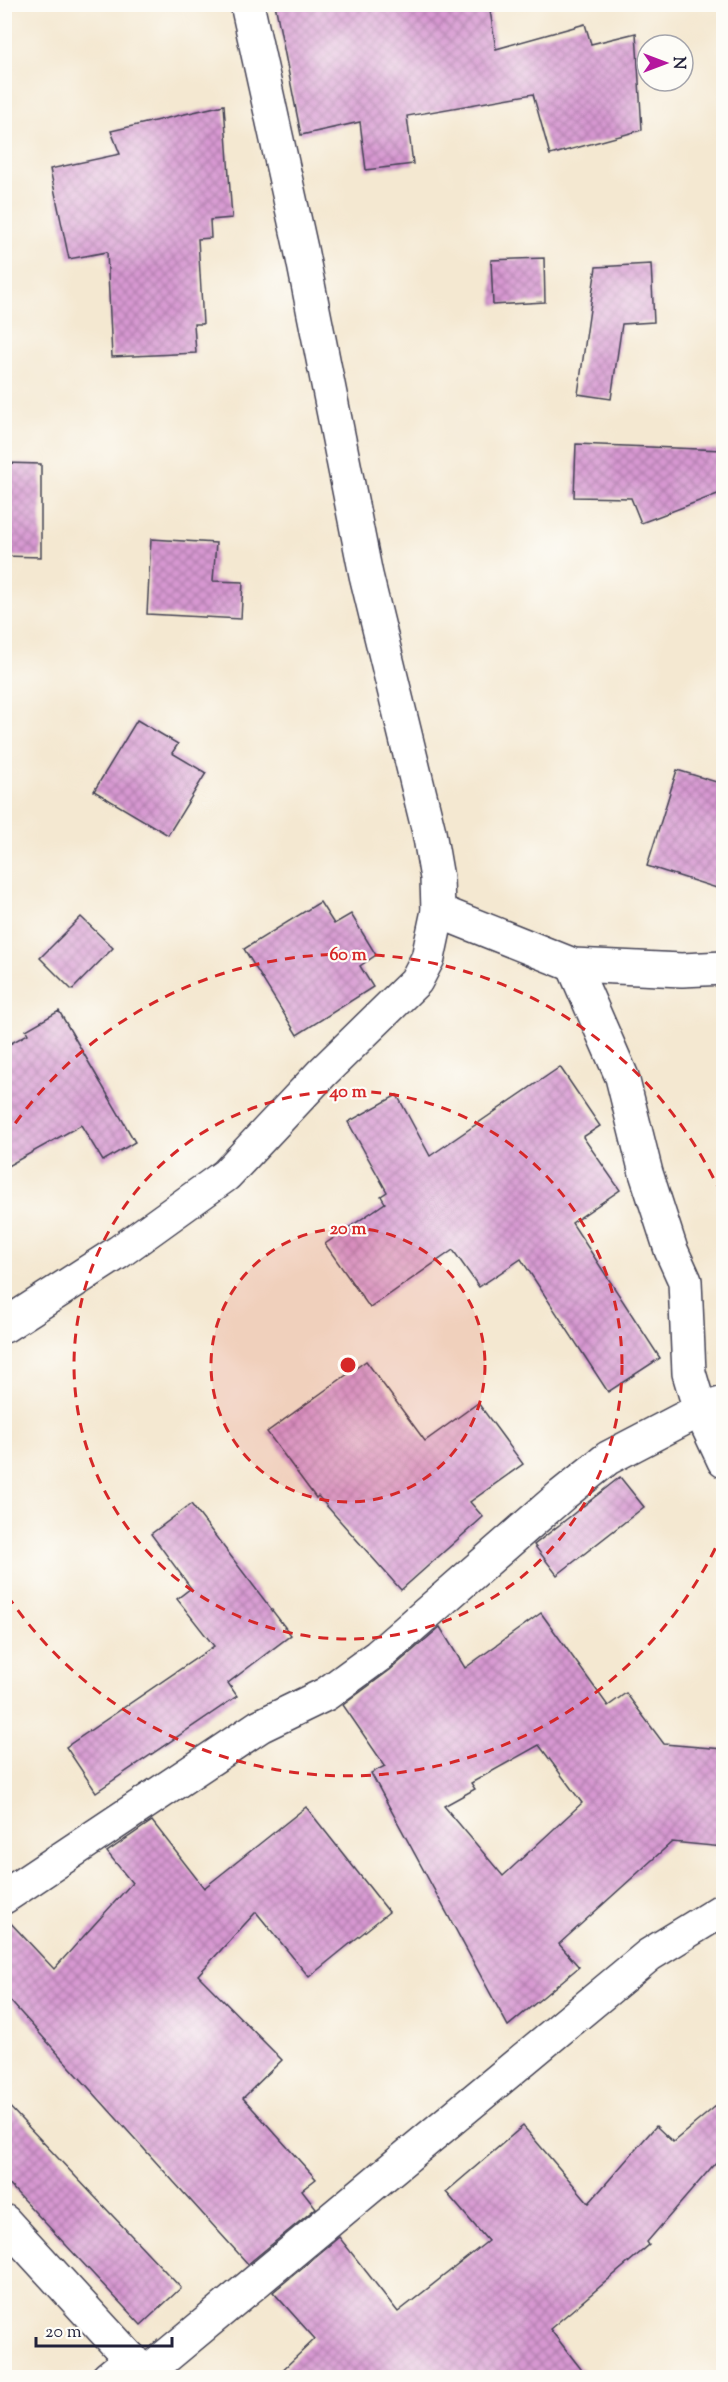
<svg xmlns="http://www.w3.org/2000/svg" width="728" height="2382" viewBox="0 0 728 2382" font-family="'Sorts Mill Goudy',serif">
<defs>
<pattern id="building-cross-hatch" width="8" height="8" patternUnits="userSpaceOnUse" patternTransform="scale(1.5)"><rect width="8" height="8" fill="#d798d1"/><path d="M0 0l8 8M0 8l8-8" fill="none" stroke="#ae7cab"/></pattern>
</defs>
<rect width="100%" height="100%" fill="#fdfcf7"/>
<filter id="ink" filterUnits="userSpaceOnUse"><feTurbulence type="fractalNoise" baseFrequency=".0167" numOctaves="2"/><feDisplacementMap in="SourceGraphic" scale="12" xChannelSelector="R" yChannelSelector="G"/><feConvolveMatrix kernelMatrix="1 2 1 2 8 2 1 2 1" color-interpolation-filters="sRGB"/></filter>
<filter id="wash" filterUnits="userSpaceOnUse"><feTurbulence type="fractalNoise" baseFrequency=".008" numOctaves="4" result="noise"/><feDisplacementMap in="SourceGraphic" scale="24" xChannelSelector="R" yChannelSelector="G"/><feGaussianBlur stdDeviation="1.35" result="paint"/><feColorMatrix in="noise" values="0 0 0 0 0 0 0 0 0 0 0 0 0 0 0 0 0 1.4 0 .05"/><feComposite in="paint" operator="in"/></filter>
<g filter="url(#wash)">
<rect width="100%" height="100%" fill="#f4e8d1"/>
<g id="blocks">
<g fill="url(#building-cross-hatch)" fill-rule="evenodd">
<polygon points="275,4 489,4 496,49 585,24 591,44 636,33 642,130 550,155 533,94 407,116 413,164 366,170 360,122 301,135"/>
<polygon points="224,105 232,218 210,220 211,238 198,239 203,324 194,324 196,353 112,357 107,252 69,259 50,169 120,154 111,131"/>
<polygon points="544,258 545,302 493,305 491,260"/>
<polygon points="651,264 654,322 622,324 611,399 578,394 596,267"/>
<polygon points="576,444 723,450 723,492 641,523 631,498 574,497"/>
<polygon points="4,463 41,464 41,557 4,556"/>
<polygon points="151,539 216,543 213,581 243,582 241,619 147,614"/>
<polygon points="137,720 178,744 172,753 206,773 168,835 94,791"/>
<polygon points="677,770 723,784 723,890 647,866"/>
<polygon points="320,902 334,924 351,914 376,955 360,966 373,987 297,1035 244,949"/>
<polygon points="81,917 113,948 72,990 40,958"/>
<polygon points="59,1011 135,1142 103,1161 81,1125 4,1168 4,1047 28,1034 26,1030"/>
<polygon points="560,1067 600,1126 583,1137 620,1190 572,1223 660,1358 608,1392 521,1259 479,1287 453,1250 370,1308 325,1244 385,1203 381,1196 387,1192 348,1122 397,1095 430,1156"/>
<polygon points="366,1361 425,1441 478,1403 523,1464 470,1502 483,1517 401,1590 318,1496 316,1498 267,1432"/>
<polygon points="620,1477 644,1507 557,1575 534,1545"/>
<polygon points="191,1504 291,1635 228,1683 237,1696 96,1792 66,1747 214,1646 177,1599 191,1588 151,1534"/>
<path d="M541,1613L608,1706L626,1693L664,1744L723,1749V1847L672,1842L559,1944L579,1967L508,2026L371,1773L385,1766L343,1705L390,1670L440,1627L465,1668ZM539,1745L582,1803L503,1876L444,1806L475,1789L471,1783Z"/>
<polygon points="306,1807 389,1912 309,1977 256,1912 198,1975 282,2060 243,2098 316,2179 302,2190 316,2208 248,2264 4,1994 4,1916 54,1969 132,1883 107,1852 152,1821 204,1888"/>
<polygon points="723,2100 723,2154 647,2242 649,2245 550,2329 588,2378 274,2378 315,2339 273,2292 339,2237 398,2312 488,2241 446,2192 523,2126 589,2203 656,2126 673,2142"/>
<polygon points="4,2101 181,2288 141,2325 4,2179"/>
</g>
</g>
</g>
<g filter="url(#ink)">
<use href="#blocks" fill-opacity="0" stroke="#424052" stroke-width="1.5"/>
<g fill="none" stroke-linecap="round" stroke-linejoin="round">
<g stroke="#424052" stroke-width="36">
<g id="minor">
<polyline points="438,911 573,965 682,970 724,968"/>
<polyline points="573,965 622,1077 646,1173 671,1250 685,1281 689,1373 700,1410 724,1461"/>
<polyline points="4,1326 119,1252 226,1175 322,1073 416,981 428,958 438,911 437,878 429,832 366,575 301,249 247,4"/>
<polyline points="4,1897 260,1726 326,1694 378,1656 562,1495 608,1458 700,1410 724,1403"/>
<polyline points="4,2221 148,2378"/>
<polyline points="145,2374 649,1955 724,1909"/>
<polyline points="108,2378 131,2359"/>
</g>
</g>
<use href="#minor" stroke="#fff" stroke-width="33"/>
</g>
</g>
<circle cx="348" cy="1365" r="137" fill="#d62828" fill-opacity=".12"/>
<g fill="none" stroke="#d62828" stroke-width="3" stroke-dasharray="10 8">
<circle cx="348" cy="1365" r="137"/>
<circle cx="348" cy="1365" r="274"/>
<path d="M723 1532A411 411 0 0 1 5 1592M5 1138A411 411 0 0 1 723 1198"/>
</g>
<circle cx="348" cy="1365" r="9" fill="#d62828" stroke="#fdfcf7" stroke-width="3"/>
<g font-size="18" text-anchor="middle" font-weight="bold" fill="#d62828" stroke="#fdfcf7" stroke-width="4.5" stroke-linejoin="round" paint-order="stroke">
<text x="348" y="960">60 m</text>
<text x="348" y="1097">40 m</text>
<text x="348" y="1234">20 m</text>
</g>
<rect width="728" height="2382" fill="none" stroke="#fdfcf7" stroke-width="24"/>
<g transform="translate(665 63) rotate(90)"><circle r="28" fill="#fdfcf7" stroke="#a5a5ac" stroke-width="1.5"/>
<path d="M0-4.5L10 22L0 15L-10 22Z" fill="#b5179e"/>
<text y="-9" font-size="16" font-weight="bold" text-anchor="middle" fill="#22223b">N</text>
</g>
<path d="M36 2337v9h136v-9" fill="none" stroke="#22223b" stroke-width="3"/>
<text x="45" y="2337" font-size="18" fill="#22223b" stroke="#fdfcf7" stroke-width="4.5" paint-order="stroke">20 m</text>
</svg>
